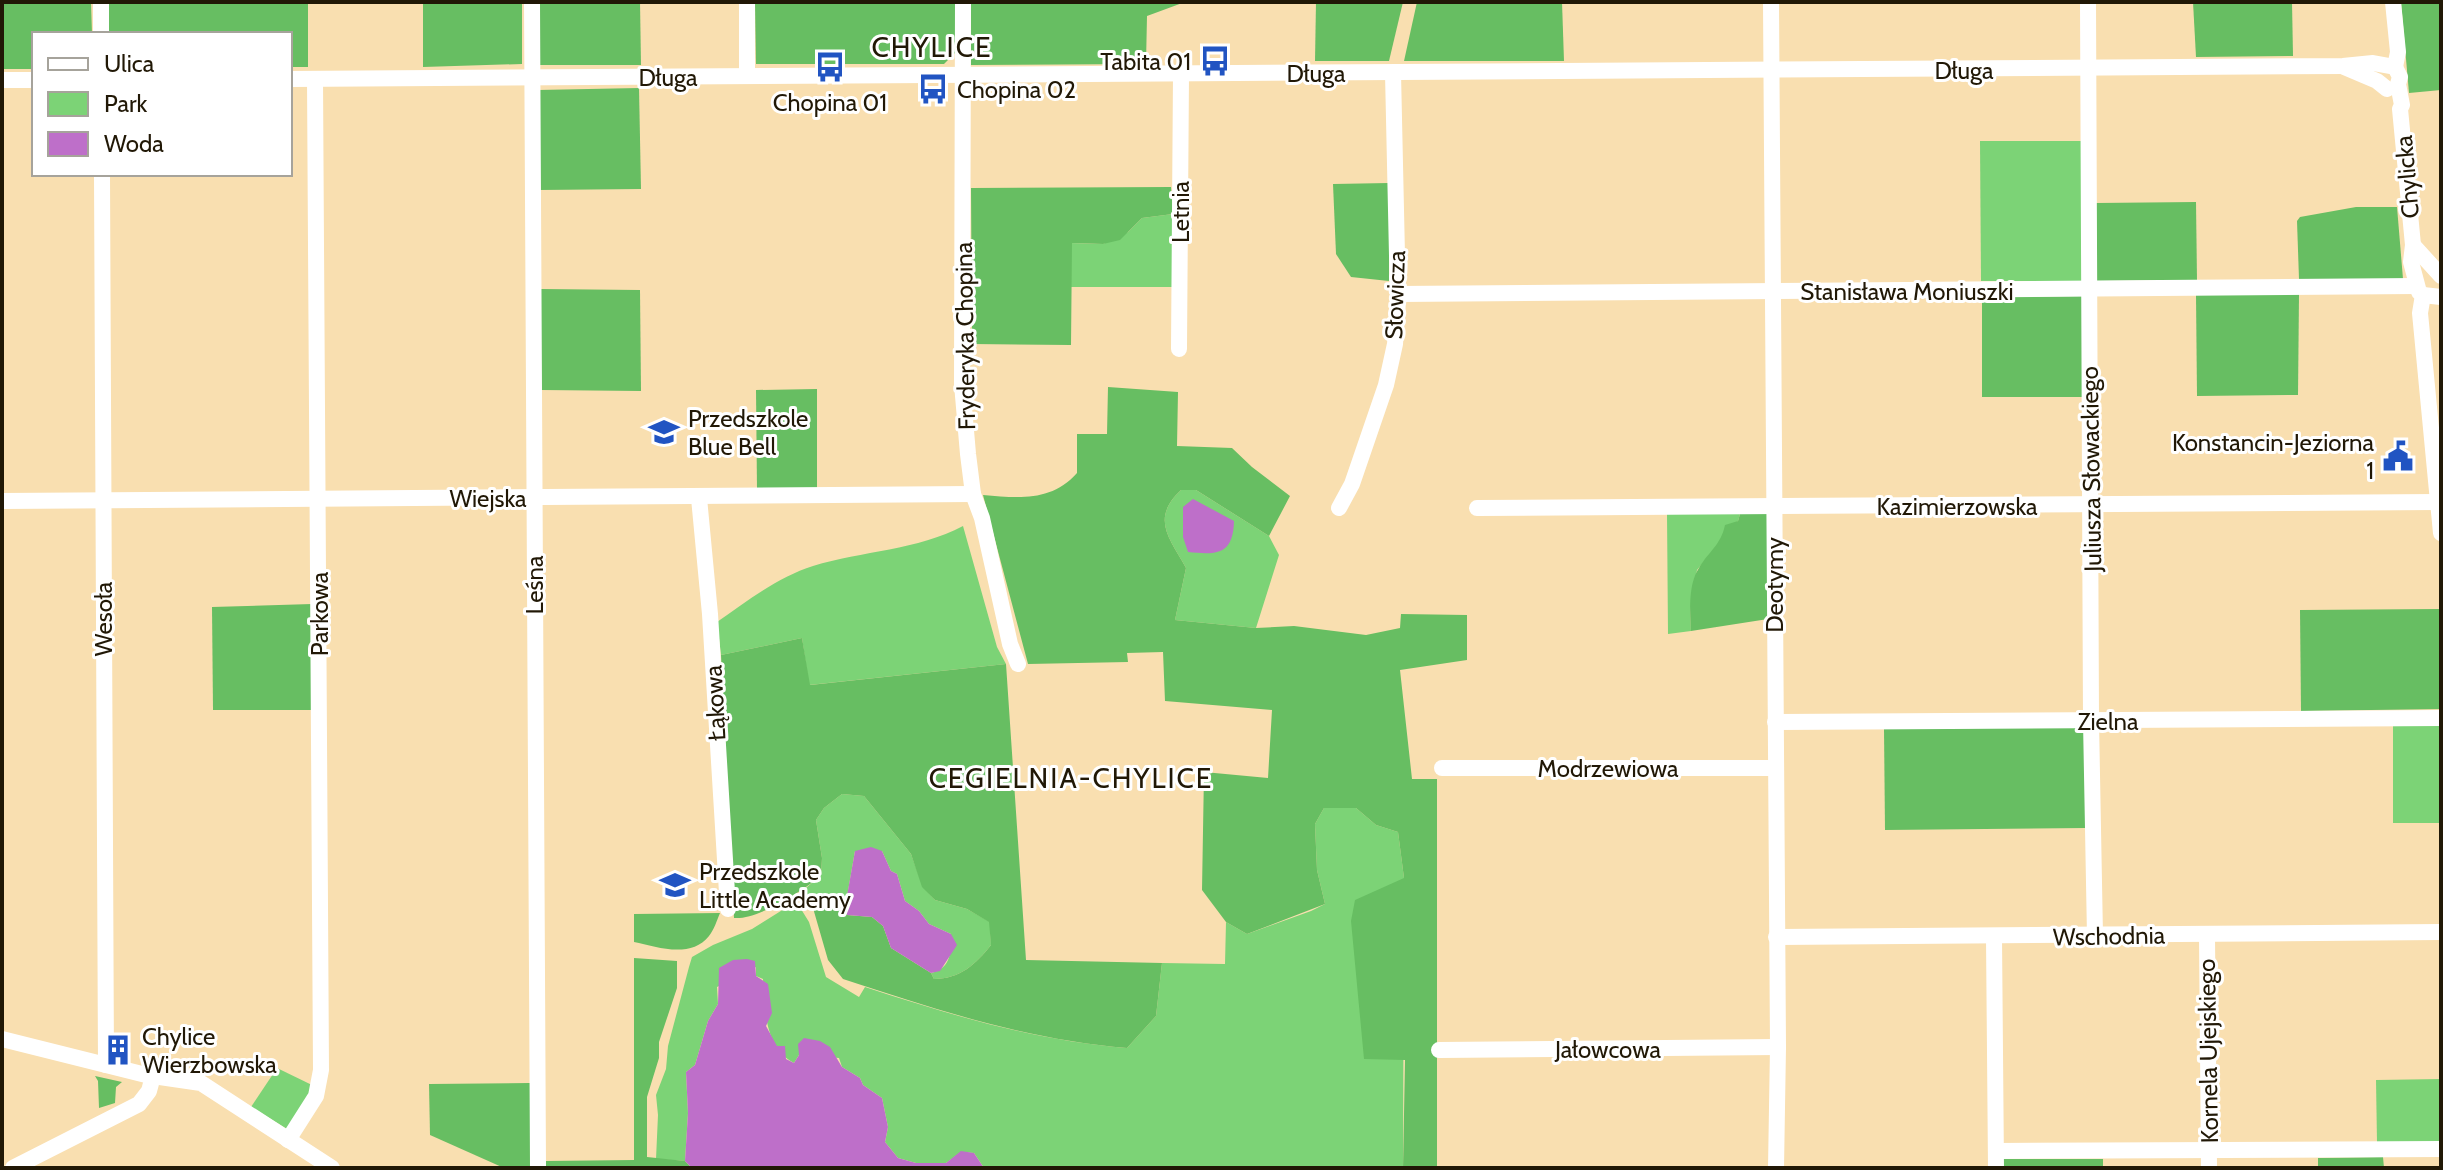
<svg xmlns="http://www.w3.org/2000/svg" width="2443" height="1170" viewBox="0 0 2443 1170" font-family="Cabin,sans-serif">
<rect width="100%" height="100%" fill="#f9dfb0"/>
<g fill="#7cd376">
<polygon points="1980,141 2081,141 2082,281 1981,281"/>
<polygon points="1173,214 1172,287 1071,287 1071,243 1103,244 1128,232 1142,218"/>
<path d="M1181,490H1196L1269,536L1279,555L1256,628L1175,620L1186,568C1170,539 1150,519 1181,490Z"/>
<polygon points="1667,514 1740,514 1738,521 1724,532 1720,542 1697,570 1690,612 1691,631 1668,634"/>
<path d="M963,526L997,647L1006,664L809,685L802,638L721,655L717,622C747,601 778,577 813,566C862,551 918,550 963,526Z"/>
<polygon points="2441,724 2441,823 2393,823 2393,725"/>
<path d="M842,794L864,796L911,854L923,887L935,900L967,909L990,922L991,945C976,964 960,979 934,979L931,973C952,968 951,951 951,934L929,924L919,911L905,901L897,874L891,871L882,851H855L845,908C828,910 807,912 799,894L821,875L822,858L816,820L824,808Z"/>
<path d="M1324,808H1356L1376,825L1398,832L1404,878L1403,1168H984L974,1153L961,1152L946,1163H916L898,1158L885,1142L888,1127L882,1098L863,1085L860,1078L842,1067L839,1058L799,1055L794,1063C764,1047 765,1009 763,979L756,976V967L717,987L718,1004L708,1021L695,1065L686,1072L688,1113L685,1161L656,1159L658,1115L656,1095L666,1069L668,1046L689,967L692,957L713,945L752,929L784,909H801L809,922L826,977L859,997L865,987C951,1015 1036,1041 1127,1048L1156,1016L1162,963L1225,964L1226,922L1247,934L1311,911L1325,904L1317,870L1315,824Z"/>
<polygon points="277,1068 314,1086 287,1129 251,1107"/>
<polygon points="2441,1079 2441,1142 2377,1142 2376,1080"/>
</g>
<g fill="#67be62">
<polygon points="2,2 91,2 92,34 34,34 34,69 2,69"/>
<polygon points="107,2 308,2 308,67 290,67 290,34 108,34"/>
<polygon points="423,2 522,2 522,64 423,67"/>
<polygon points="539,2 640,2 641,65 540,65"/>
<polygon points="755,2 956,2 956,52 944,64 756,64"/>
<polygon points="971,2 1185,2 1147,16 1146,64 971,65"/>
<polygon points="1316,2 1403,2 1389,61 1315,61"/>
<polygon points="1417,2 1562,2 1564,61 1404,61"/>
<polygon points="2193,2 2292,2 2293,56 2196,57"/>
<polygon points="2401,2 2441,2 2441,90 2409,93"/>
<polygon points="639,88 641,189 539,190 538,90"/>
<polygon points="1389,183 1389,281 1351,277 1336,254 1333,184"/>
<polygon points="1171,187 1173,214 1142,218 1120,240 1103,244 1072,243 1071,345 972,344 971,188"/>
<polygon points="2196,202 2197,280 2097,281 2096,203"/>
<polygon points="2356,207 2397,207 2403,279 2299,279 2297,221 2300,217"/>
<polygon points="541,289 640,290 641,391 541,390"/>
<polygon points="2299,294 2298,395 2197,396 2196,295"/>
<polygon points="2082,296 2083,397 1982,397 1982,297"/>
<path d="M1108,387L1178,392L1177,446L1232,448L1252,467L1290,496L1269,536L1196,490H1181C1150,519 1170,539 1186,568L1175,620L1256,628L1294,626L1366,635L1400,628L1401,614L1467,615V660L1400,670L1412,779H1437V1168H1403L1405,1060L1364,1059L1351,921L1355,900L1404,878L1398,832L1376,825L1356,808H1324L1315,824L1317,870L1325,904L1247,934L1226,922L1202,890L1204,772L1268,778L1272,710L1165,701L1163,652L1127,653L1128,662L1028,664L983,495C1019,498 1051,502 1077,473V434H1107Z"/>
<polygon points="817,389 817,489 757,490 756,390"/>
<path d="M1767,513L1768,619L1691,631C1690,612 1688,584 1699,568C1708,552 1721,545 1725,525L1738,521L1740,514Z"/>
<polygon points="312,604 312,710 213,710 212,607"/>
<polygon points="2439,609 2441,709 2301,711 2300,610"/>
<path d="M802,638L810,685L1006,664L1026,960L1162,963L1156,1016L1127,1048C1028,1040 937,1010 843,979L828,960L813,908H845L847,915L872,917L883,926L891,948L931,973L934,979C960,979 976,964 991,945L989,922L967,909L935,900L922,887L911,854L864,796L842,794L824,808L816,820L822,858L821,876C802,891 758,920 734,918L721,655Z"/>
<polygon points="2085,727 2086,828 1885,830 1884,729"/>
<path d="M720,913C717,920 714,930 709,936C691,959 657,947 634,942V914Z"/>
<polygon points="634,958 677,961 677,988 659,1042 659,1058 647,1097 647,1157 685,1161 692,1168 546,1168 546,1161 634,1160"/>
<polygon points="95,1076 122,1082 116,1087 115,1103 99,1108 98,1081"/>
<polygon points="530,1083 531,1168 504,1168 430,1135 429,1084"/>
<polygon points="2383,1157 2384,1168 2318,1168 2318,1158"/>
<rect x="2003" y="1159" width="100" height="9"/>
</g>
<g fill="#be6fc9">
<path d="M1193,499L1234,521C1233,555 1217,555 1188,552L1183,537V507Z"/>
<polygon points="871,847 882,851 891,871 897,874 905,901 919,911 929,924 951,934 957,945 940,971 931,973 891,948 883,926 872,917 847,915 845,907 855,851"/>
<polygon points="747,959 755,961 756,976 768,984 772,1013 766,1026 777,1046 785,1046 786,1059 794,1063 799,1055 798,1044 804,1038 820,1041 830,1047 842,1067 860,1078 863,1085 882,1098 888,1127 885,1142 898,1158 916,1163 946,1163 961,1151 974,1153 984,1168 692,1168 685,1161 688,1113 686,1072 695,1065 708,1021 718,1004 719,968 733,960"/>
</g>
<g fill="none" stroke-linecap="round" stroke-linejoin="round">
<g stroke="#fff" stroke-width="16">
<polyline points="101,2 101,34"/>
<polyline points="532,2 538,1168"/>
<polyline points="963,2 962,384 968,454 973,494 982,518 1010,644 1018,664"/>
<polyline points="1771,2 1778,1047 1776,1168"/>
<polyline points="2088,2 2091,721 2095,936"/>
<polyline points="2393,2 2398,52 2395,67"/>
<polyline points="2344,67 2377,81 2387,89"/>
<polyline points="2395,67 2400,77 2398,84 2402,105 2400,109 2413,245 2411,262 2419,292"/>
<polyline points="747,76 747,2"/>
<polyline points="290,79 2343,66 2373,63 2395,67"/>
<polyline points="2,80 34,80"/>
<polyline points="102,174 106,1065"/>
<polyline points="2413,245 2441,276"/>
<polyline points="1398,294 2416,286"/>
<polyline points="2423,295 2420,313 2441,533"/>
<polyline points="2423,295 2441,297"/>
<polyline points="1179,349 1181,74"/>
<polyline points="699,498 710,614 728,909"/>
<polyline points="2,501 973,494"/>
<polyline points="1339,508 1352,484 1386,385 1395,344 1398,301 1393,73"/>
<polyline points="1477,508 2438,502"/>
<polyline points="1775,722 2441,718"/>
<polyline points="1442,768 1775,768"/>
<polyline points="2207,935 2209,1168"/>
<polyline points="1776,937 2441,932"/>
<polyline points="1994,937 1996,1168"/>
<polyline points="2,1039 146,1075 201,1083 332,1168"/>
<polyline points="1439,1050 1778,1047"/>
<polyline points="288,1140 316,1096 321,1070 315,79"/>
<polyline points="1996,1151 2441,1149"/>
<polyline points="13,1168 139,1104 149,1091 153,1076"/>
</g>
</g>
<defs>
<g id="bus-bare" transform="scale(2.4)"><path d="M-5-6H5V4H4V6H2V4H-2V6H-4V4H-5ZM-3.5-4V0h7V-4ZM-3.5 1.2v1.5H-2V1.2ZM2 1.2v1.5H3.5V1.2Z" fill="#2154c2" stroke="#fff" stroke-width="2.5" paint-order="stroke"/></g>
<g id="school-bare" transform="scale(2.4)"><path d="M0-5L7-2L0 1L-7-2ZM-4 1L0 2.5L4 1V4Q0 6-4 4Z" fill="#2154c2" stroke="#fff" stroke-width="2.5" paint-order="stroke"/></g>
<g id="civic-bare" transform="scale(2.4)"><path d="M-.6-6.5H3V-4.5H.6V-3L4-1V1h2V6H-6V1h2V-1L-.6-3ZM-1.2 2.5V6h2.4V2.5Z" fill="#2154c2" stroke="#fff" stroke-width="2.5" paint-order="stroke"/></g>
<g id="building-bare" transform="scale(2.4)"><path d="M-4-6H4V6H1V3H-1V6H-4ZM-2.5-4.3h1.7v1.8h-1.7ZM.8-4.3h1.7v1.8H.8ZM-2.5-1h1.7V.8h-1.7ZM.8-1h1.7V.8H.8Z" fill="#2154c2" stroke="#fff" stroke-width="2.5" paint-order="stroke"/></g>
</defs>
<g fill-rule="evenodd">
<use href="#bus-bare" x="1215" y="61"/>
<use href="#bus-bare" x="830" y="67"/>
<use href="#bus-bare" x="933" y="89"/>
<use href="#school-bare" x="664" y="432"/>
<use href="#civic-bare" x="2398" y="456"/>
<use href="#school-bare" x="675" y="885"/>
<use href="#building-bare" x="118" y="1050"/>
</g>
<g text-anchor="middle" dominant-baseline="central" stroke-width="6" stroke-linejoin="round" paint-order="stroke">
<g font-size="24" fill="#211806" stroke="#fff" text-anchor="start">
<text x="1191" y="61" text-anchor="end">Tabita 01</text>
<text x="957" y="89">Chopina 02</text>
<text x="830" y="102" text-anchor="middle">Chopina 01</text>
<text x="688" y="418">Przedszkole<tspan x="688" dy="28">Blue Bell</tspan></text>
<text x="2374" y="442" text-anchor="end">Konstancin-Jeziorna<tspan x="2374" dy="28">1</tspan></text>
<text x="699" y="871">Przedszkole<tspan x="699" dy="28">Little Academy</tspan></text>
<text x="142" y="1036">Chylice<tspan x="142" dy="28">Wierzbowska</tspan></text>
</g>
<g font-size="24" fill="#211806" stroke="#fff">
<text x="1964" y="70">Długa</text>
<text x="1316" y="73">Długa</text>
<text x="668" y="77">Długa</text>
<text transform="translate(2407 177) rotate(-95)">Chylicka</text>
<text transform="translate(1180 212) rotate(-90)">Letnia</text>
<text x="1907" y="291">Stanisława Moniuszki</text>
<text transform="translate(1395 295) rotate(-88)">Słowicza</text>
<text transform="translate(965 336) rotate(-91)">Fryderyka Chopina</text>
<text transform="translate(2091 469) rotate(-91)">Juliusza Słowackiego</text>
<text x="488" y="498">Wiejska</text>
<text x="1957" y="506">Kazimierzowska</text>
<text transform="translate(534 585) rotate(-90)">Leśna</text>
<text transform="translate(1774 585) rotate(-90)">Deotymy</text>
<text transform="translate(319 614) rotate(-90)">Parkowa</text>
<text transform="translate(103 619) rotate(-90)">Wesoła</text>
<text transform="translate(715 703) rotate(-93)">Łąkowa</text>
<text x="2108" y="721">Zielna</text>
<text x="1608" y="768">Modrzewiowa</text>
<text transform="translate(2109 936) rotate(-1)">Wschodnia</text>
<text x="1608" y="1049">Jałowcowa</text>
<text transform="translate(2208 1051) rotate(-91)">Kornela Ujejskiego</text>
</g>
<g font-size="28" letter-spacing="2" fill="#211806" stroke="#fff">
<text x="932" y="47">CHYLICE</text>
<text x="1071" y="778">CEGIELNIA-CHYLICE</text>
</g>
</g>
<rect width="2443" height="1170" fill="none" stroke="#211806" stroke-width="8"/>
<rect x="32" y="32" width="260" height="144" fill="#ffffff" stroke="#a6a39b" stroke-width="2"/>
<rect x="48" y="58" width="40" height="12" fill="#ffffff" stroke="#a6a39b" stroke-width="2"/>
<text x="104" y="72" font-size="24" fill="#211806">Ulica</text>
<rect x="48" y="92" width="40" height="24" fill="#7cd376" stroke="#a6a39b" stroke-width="2"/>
<text x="104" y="112" font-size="24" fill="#211806">Park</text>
<rect x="48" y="132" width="40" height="24" fill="#be6fc9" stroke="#a6a39b" stroke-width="2"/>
<text x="104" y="152" font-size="24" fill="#211806">Woda</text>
</svg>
